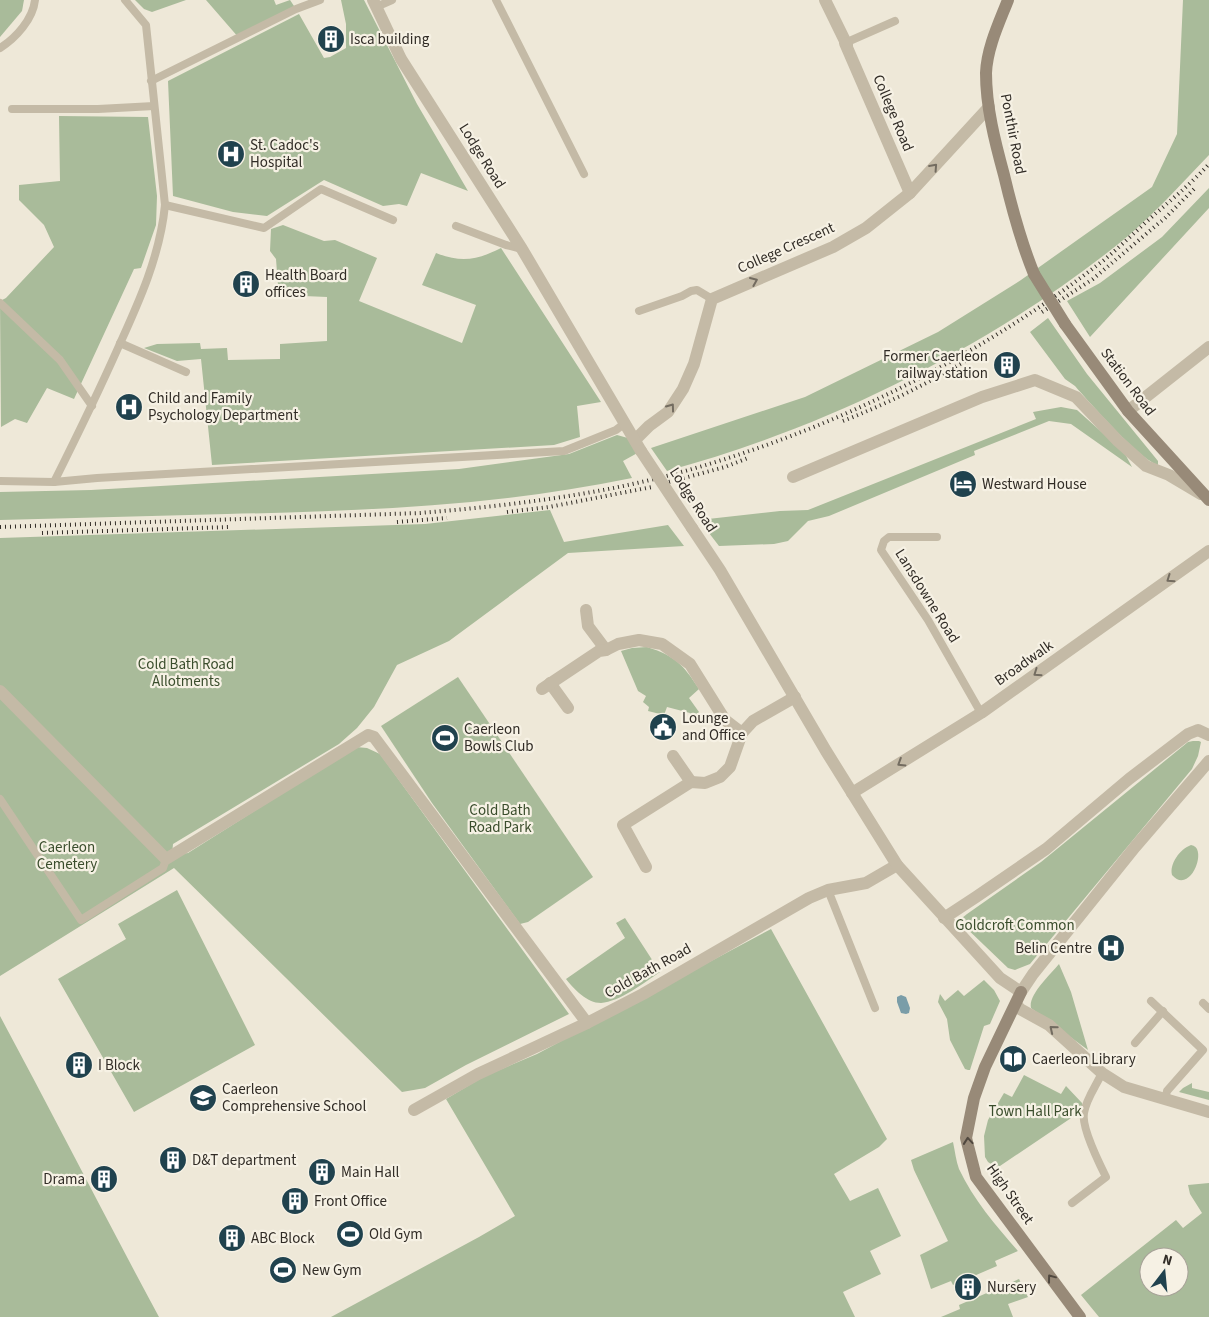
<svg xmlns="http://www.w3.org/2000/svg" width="1209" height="1317" viewBox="0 0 1209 1317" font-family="'Source Sans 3',sans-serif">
<rect width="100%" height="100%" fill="#eee8d8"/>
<g fill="#a9bb9a" fill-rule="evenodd">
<polygon points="0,0 24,0 22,11 0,37"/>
<polygon points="135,0 186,0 152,12 144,9"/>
<polygon points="206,0 274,0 276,5 290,0 296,9 239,38"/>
<polygon points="341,0 364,0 417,104 468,191 421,173 407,206 399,204 383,206 324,180 267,216 233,212 173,196 168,81 299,14 324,58 330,57 346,48 346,24"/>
<path d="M1183,0H1209V155C1179,186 1150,219 1117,245C988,348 826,428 667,471L651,448L805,397L938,332L1021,280L1152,187L1177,134Z"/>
<polygon points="59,116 148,117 157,196 156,225 141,268 134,269 74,399 47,388 27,423 15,419 1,427 0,301 6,298 54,247 44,225 19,200 19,185 60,181"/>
<polygon points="1209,188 1209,208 1090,337 1067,301 1100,283 1162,237"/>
<path d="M283,225L324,241L335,240L377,258L359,301L462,343L476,305L422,285L436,253C462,263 477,260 501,248L601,402L577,406L580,437L554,445L212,465L201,359L177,361L144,348L157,344L200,343L201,349L227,348L228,360L280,359V344L327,341V297L281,295L278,285L276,259L270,251L271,229Z"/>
<path d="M1048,318L1087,374L1158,461V465C1140,460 1090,403 1075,386L1065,379L1030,332Z"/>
<polygon points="1061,407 1077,410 1124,452 1132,467 1071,424 1049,421 974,451 975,455 829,516 808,521 788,541 774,544 719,546 699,520 780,511 808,510 1036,419 1033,412"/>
<path d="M617,435L635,440L641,451L623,461L632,478C497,506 364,511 227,514C151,516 76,518 0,520V492L91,490L459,469L569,454Z"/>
<polygon points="550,510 564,542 668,525 684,546 568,553 449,641 397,665 374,707 357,728 339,744 173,844 172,855 188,853 356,747 367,748 380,754 569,1014 466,1065 425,1088 402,1092 174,868 0,976 0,538 425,524"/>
<path d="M647,647C675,656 683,664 699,689L689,698L699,712L692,724L688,723L690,713L667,707L664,715L648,711L649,707L643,702L646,696L638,691L621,651L632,648Z"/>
<polygon points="458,677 593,877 528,922 520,924 432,803 381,726"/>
<polygon points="1193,741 1199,741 1201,742 1198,756 1192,769 1030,964 1015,970 1008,968 960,922 962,918 967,914 1041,862 1188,742"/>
<path d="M1191,845C1209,847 1190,896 1172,875C1169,864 1180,849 1191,845Z"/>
<polygon points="177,890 255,1045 134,1112 58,979 126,939 118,924"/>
<path d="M625,918L660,972C645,982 619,1002 601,1003C587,1003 574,989 566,979L625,938L616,923Z"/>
<polygon points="771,929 887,1139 879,1147 834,1174 850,1201 878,1188 901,1236 870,1251 881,1274 843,1292 855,1317 331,1317 479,1237 515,1216 446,1099 483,1077 537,1054"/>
<path d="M1059,964L1071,992L1088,1050L1031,1008C1028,995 1050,975 1059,964Z"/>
<polygon points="984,980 994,990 1000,1001 990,1024 984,1026 970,1070 968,1070 965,1069 950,1040 947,1019 938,1002 940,994 945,1001 958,990 964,996"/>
<path d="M0,1016C54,1116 105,1217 159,1317H0Z"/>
<polygon points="1024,1075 1061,1094 1066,1086 1082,1103 1083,1110 997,1168 988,1162 985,1157 984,1136 988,1120 1004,1093 1012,1097"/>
<polygon points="1192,1083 1192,1088 1209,1092 1209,1100 1179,1092 1183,1088"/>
<path d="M953,1142C955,1151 956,1161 959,1169C973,1199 996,1226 1018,1251L995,1261L997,1266L953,1285L951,1281L931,1289L920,1255L948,1241L914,1170L911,1160Z"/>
<path d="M1209,1183V1317H1099L1081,1295L1176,1220L1183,1228L1202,1213L1190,1194L1188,1185ZM1149,1257H1179V1287H1149Z"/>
<polygon points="1019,1279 1028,1297 1008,1304 1013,1317 941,1317 960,1309 959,1305"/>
</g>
<polygon fill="#7a9da8" points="901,995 906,997 910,1008 909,1013 906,1014 901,1013 897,1002 897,997"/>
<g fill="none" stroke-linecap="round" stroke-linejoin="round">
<g stroke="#c4baa6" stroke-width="8">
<polyline points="496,0 584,174"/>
<polyline points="376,7 392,0"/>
<polyline points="845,43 895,21"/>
<path d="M0,48C16,38 33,19 35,0"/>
<polyline points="151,81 296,9 320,0"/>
<polyline points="12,109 98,109 154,106"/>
<polyline points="165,205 264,228 321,189 393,220"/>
<polyline points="456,226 506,245 522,249"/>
<polyline points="0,303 60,360 92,406"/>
<polyline points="639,311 682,296 691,291 697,290 712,299"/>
<polyline points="120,343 186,372"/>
<path d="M0,481L54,482C76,438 98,393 118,348C139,302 160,256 165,205L146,25L125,0"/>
<polyline points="54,482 97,478 564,451 616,430 625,423"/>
<polyline points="937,537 889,537 884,541 881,550 928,620 981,713"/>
<polyline points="0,799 81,920 163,868 166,859"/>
<polyline points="828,890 875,1008"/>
<polyline points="1151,1001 1203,1050 1167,1091 1165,1100"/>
<polyline points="1203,1003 1209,1009"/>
<polyline points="1135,1043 1163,1011"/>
<path d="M1072,1203L1106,1177C1099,1163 1081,1127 1084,1113C1086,1099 1096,1086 1102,1073"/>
</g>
<g stroke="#c4baa6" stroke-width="12">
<polyline points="825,0 847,45"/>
<polyline points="845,43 910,193"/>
<polyline points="1128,411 1209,347"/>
<polyline points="635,440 649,426 668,412 683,389 694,364 712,299 833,247 866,228 910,193 989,107"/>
<polyline points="793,477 982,397 1035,380 1076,397 1118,441 1146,466 1169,475 1201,494"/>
<polyline points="586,610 588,626 606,650"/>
<polyline points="550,683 568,708"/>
<polyline points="542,689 599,651 606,650 618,644 639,640 662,644 690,664 725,720 742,733 753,721 795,697"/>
<polyline points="0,691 166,859 368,735 374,737 587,1023"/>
<polyline points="673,756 691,782"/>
<polyline points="852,793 981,713 1209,551"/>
<polyline points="646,867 623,825 691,782 705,783 720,777 730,767 742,733"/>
<polyline points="944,918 976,897 1046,849 1129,779 1188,734 1198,730 1209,735"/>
<polyline points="1016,1004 1020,1009 1049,1025 1102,1073 1124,1087 1209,1112"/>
<polyline points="414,1110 478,1074 587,1023 643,994 809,898 828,890 866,883 897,865"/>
</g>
<g stroke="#c4baa6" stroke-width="12">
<polyline points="373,0 401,59 522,249 641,451"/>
<polyline points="692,528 720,570 826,751 897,865 1000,978 1021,992 1033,974 1135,847 1209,761"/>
</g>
<g stroke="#988a78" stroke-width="12">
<path d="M1008,0C999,23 987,48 986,73C986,107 995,142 1004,175C1012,209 1021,242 1034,274"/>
<polyline points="1065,324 1128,411 1209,500"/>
<polyline points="1021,992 985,1067 974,1098 966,1138 976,1177 1080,1317"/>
</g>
<g stroke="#312c26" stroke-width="4" stroke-dasharray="1 4" stroke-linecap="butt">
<polyline points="1042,312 1093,279 1165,218 1195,188"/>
<path d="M843,421C889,403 933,381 975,355"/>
<polyline points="669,482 725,467 748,458"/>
<polyline points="507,512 549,507 652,487"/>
<polyline points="397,522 447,518"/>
<path d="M0,527L420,513C505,506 591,496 674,474C827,433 979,358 1104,260C1121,246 1137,230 1154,215C1172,199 1192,183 1209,164"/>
<polyline points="42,533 230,527"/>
</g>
<polyline stroke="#c4baa6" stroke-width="12" points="641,451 692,528"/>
<polyline stroke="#988a78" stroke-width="12" points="1034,274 1065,324"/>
</g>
<defs><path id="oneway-chevron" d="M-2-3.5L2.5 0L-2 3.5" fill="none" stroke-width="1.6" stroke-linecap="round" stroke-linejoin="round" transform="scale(1.25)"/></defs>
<g stroke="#736c60">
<use href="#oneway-chevron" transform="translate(934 167) rotate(-48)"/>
<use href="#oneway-chevron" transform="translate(754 281) rotate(-23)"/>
<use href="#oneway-chevron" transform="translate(671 407) rotate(-54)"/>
<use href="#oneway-chevron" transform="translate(1170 579) rotate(145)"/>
<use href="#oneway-chevron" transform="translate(1037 673) rotate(145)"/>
<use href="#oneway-chevron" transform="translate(901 763) rotate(148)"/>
<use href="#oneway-chevron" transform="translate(1053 1029) rotate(-141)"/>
</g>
<g stroke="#50483f">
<use href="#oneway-chevron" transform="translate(968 1141) rotate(-95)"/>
<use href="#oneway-chevron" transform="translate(1051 1278) rotate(-127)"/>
</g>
<defs>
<g id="building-disc" transform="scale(1.4375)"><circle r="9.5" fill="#20424e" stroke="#f6f1e4"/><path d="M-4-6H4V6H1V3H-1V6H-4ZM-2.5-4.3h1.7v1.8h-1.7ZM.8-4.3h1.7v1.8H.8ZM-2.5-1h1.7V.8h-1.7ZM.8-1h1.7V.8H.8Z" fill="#fff"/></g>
<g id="hospital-disc" transform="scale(1.4375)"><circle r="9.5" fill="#20424e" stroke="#f6f1e4"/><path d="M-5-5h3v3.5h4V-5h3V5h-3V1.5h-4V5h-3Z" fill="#fff"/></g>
<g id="hotel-disc" transform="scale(1.4375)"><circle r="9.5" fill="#20424e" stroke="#f6f1e4"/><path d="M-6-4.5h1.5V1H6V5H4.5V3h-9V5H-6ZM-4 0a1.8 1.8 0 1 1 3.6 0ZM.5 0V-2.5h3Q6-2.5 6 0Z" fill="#fff"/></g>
<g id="civic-disc" transform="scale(1.4375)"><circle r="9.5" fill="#20424e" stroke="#f6f1e4"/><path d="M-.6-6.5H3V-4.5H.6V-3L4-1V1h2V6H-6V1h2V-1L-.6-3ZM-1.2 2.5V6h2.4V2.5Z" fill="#fff"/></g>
<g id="stadium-disc" transform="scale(1.4375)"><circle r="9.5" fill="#20424e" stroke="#f6f1e4"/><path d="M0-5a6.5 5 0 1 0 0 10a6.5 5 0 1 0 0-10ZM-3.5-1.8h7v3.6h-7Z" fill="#fff"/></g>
<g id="library-disc" transform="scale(1.4375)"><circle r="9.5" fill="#20424e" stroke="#f6f1e4"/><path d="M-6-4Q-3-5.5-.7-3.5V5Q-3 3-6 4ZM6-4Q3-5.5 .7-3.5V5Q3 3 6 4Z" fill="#fff"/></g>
<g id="school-disc" transform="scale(1.4375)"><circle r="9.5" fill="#20424e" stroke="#f6f1e4"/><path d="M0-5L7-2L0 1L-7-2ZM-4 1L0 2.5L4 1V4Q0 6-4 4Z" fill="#fff"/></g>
</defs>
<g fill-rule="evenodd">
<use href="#building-disc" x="331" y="39"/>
<use href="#hospital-disc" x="231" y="154"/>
<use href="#building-disc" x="246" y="284"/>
<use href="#building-disc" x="1007" y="365"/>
<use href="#hospital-disc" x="129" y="407"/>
<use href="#hotel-disc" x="963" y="484"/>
<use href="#civic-disc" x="663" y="727"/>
<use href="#stadium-disc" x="445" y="738"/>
<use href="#hospital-disc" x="1111" y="948"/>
<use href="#library-disc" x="1013" y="1059"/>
<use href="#building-disc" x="79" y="1065"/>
<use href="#school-disc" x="203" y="1098"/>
<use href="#building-disc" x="173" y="1160"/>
<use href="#building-disc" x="322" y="1172"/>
<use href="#building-disc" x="104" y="1179"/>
<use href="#building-disc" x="295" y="1201"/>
<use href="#stadium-disc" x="350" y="1234"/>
<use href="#building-disc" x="232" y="1238"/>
<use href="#stadium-disc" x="283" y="1270"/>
<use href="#building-disc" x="968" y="1287"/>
</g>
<g text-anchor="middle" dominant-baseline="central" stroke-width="4.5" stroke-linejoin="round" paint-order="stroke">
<g font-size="15" fill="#312c26" stroke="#f6f1e4" text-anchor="start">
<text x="350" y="39">Isca building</text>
<text x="250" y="145">St. Cadoc's<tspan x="250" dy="17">Hospital</tspan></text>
<text x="265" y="275">Health Board<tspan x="265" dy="17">offices</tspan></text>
<text x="988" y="356" text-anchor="end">Former Caerleon<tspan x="988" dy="17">railway station</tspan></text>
<text x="148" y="398">Child and Family<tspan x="148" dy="17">Psychology Department</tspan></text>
<text x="982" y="484">Westward House</text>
<text x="682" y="718">Lounge<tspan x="682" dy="17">and Office</tspan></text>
<text x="464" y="729">Caerleon<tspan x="464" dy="17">Bowls Club</tspan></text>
<text x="1092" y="948" text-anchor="end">Belin Centre</text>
<text x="1032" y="1059">Caerleon Library</text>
<text x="98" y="1065">I Block</text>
<text x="222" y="1089">Caerleon<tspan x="222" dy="17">Comprehensive School</tspan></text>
<text x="192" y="1160">D&amp;T department</text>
<text x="341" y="1172">Main Hall</text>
<text x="85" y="1179" text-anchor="end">Drama</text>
<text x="314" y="1201">Front Office</text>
<text x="369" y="1234">Old Gym</text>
<text x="251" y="1238">ABC Block</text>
<text x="302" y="1270">New Gym</text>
<text x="987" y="1287">Nursery</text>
</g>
<g font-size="15" fill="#312c26" stroke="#f6f1e4">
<text transform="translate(893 113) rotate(67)">College Road</text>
<text transform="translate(1013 134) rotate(79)">Ponthir Road</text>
<text transform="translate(482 156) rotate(58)">Lodge Road</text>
<text transform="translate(786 248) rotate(-24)">College Crescent</text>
<text transform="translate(1128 382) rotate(53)">Station Road</text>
<text transform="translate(693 500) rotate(57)">Lodge Road</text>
<text transform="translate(927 596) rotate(58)">Lansdowne Road</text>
<text transform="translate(1024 663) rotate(-35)">Broadwalk</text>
<text transform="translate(648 971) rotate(-29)">Cold Bath Road</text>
<text transform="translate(1010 1194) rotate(55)">High Street</text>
</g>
<g font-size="15" fill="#3a4d2c" stroke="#f6f1e4">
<text x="186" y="664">Cold Bath Road<tspan x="186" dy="17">Allotments</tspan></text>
<text x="500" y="810">Cold Bath<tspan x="500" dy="17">Road Park</tspan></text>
<text x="67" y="847">Caerleon<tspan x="67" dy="17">Cemetery</tspan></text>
<text x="1015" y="925">Goldcroft Common</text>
<text x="1035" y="1111">Town Hall Park</text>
</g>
</g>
<g transform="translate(1164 1272) rotate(16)"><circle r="24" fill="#f6f1e4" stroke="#a7a298"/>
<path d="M0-4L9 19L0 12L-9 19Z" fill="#20424e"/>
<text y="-8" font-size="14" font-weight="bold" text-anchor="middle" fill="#312c26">N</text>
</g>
</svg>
